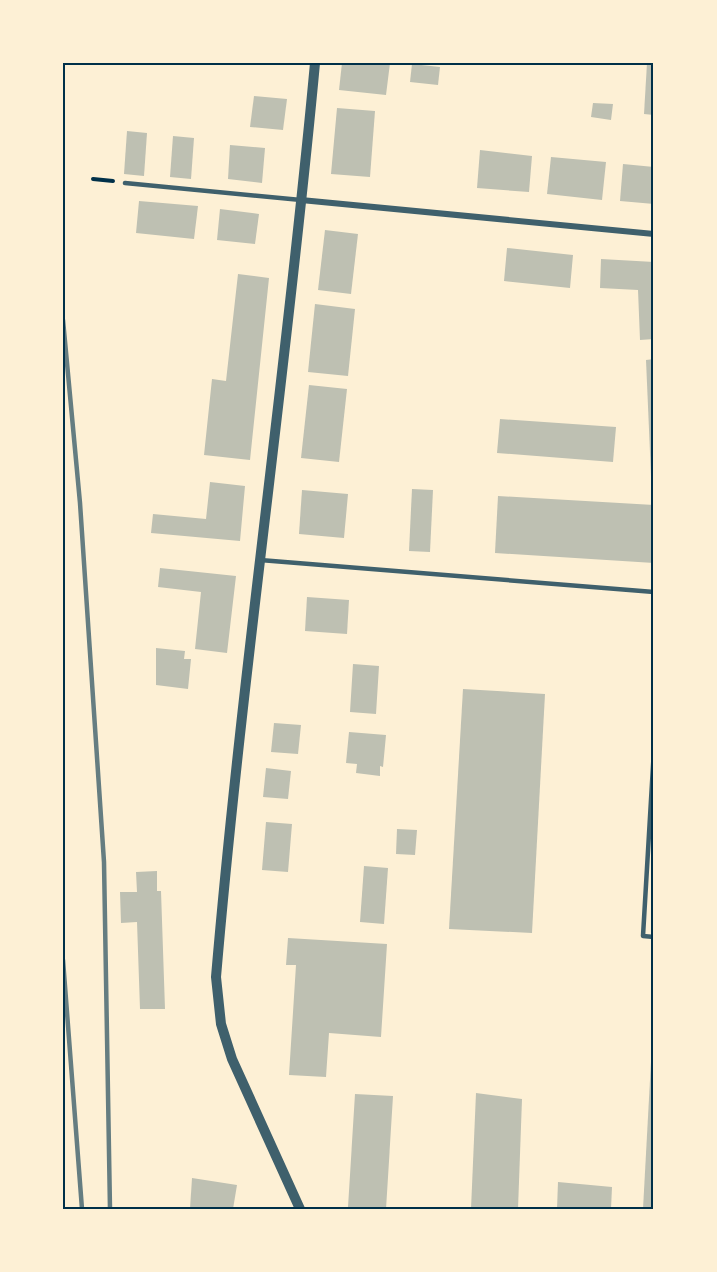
<svg xmlns="http://www.w3.org/2000/svg" width="717" height="1272" viewBox="0 0 717 1272" font-family="Helvetica,sans-serif">
<rect width="100%" height="100%" fill="#fdf0d5"/>
<g fill="#bec0b2">
<polygon points="342,63 390,63 386,95 339,90"/>
<polygon points="647,63 654,63 654,115 644,114"/>
<polygon points="412,64 440,67 438,85 410,82"/>
<polygon points="254,96 287,99 283,130 250,127"/>
<polygon points="593,103 613,104 611,120 591,117"/>
<polygon points="337,108 375,111 370,177 331,174"/>
<polygon points="127,131 147,133 144,176 124,174"/>
<polygon points="173,136 194,138 191,179 170,177"/>
<polygon points="230,145 265,148 262,183 228,179"/>
<polygon points="480,150 532,156 529,192 477,188"/>
<polygon points="551,157 606,162 602,200 547,194"/>
<polygon points="623,164 654,167 654,204 620,201"/>
<polygon points="139,201 198,206 194,239 136,233"/>
<polygon points="220,209 259,214 255,244 217,240"/>
<polygon points="325,230 358,234 351,294 318,290"/>
<polygon points="507,248 573,255 570,288 504,281"/>
<polygon points="601,259 654,262 654,339 640,340 638,290 600,288"/>
<polygon points="238,274 269,278 250,460 204,455 212,379 226,381"/>
<polygon points="315,304 355,309 348,376 308,372"/>
<polygon points="654,359 654,476 651,476 646,360"/>
<polygon points="309,385 347,389 339,462 301,458"/>
<polygon points="500,419 616,427 613,462 497,453"/>
<polygon points="210,482 245,486 240,541 151,533 153,514 206,519"/>
<polygon points="412,489 433,490 430,552 409,551"/>
<polygon points="302,490 348,494 344,538 299,534"/>
<polygon points="498,496 654,505 654,563 495,553"/>
<polygon points="160,568 236,576 227,653 195,649 201,592 158,587"/>
<polygon points="307,597 349,600 347,634 305,631"/>
<polygon points="156,648 185,651 184,659 191,659 188,689 156,685"/>
<polygon points="353,664 379,666 376,714 350,712"/>
<polygon points="463,689 545,694 532,933 449,929"/>
<polygon points="274,723 301,725 298,754 271,752"/>
<polygon points="349,732 386,735 383,767 380,766 380,776 356,773 357,764 346,763"/>
<polygon points="266,768 291,771 288,799 263,797"/>
<polygon points="266,822 292,824 288,872 262,870"/>
<polygon points="397,829 417,830 415,855 396,854"/>
<polygon points="364,866 388,868 384,924 360,922"/>
<polygon points="157,871 157,891 161,891 165,1009 140,1009 137,922 121,923 120,892 137,892 136,872"/>
<polygon points="288,938 387,944 381,1037 329,1033 326,1077 289,1075 296,965 286,965"/>
<polygon points="652,1043 654,1044 654,1209 643,1209"/>
<polygon points="476,1093 522,1099 518,1209 471,1209"/>
<polygon points="355,1094 393,1096 386,1209 348,1207"/>
<polygon points="192,1178 237,1185 233,1209 190,1209"/>
<polygon points="558,1182 612,1187 611,1209 557,1209"/>
</g>
<g fill="none" stroke-linecap="round" stroke-linejoin="round">
<polyline stroke="#003049" stroke-width="4" points="93,179 113,181"/>
<g stroke="#3f606c" stroke-width="4.5">
<polyline points="125,183 301,200"/>
<polyline points="260,560 654,592"/>
<polyline points="654,749 643,936 654,937"/>
</g>
<polyline stroke="#3f606c" stroke-width="6" points="301,200 654,234"/>
<path stroke="#3f606c" stroke-width="10" d="M300,1209L232,1059L221,1024L216,977C242,672 287,368 315,63"/>
<g stroke="#657d81" stroke-width="4.5">
<polyline points="63,320 80,503 104,862 110,1209"/>
<polyline points="63,960 82,1209"/>
</g>
</g>
<rect width="717" height="1272" fill="none" stroke="#fdf0d5" stroke-width="129"/>
<rect x="64" y="64" width="588" height="1144" fill="none" stroke="#003049" stroke-width="2"/>
</svg>
